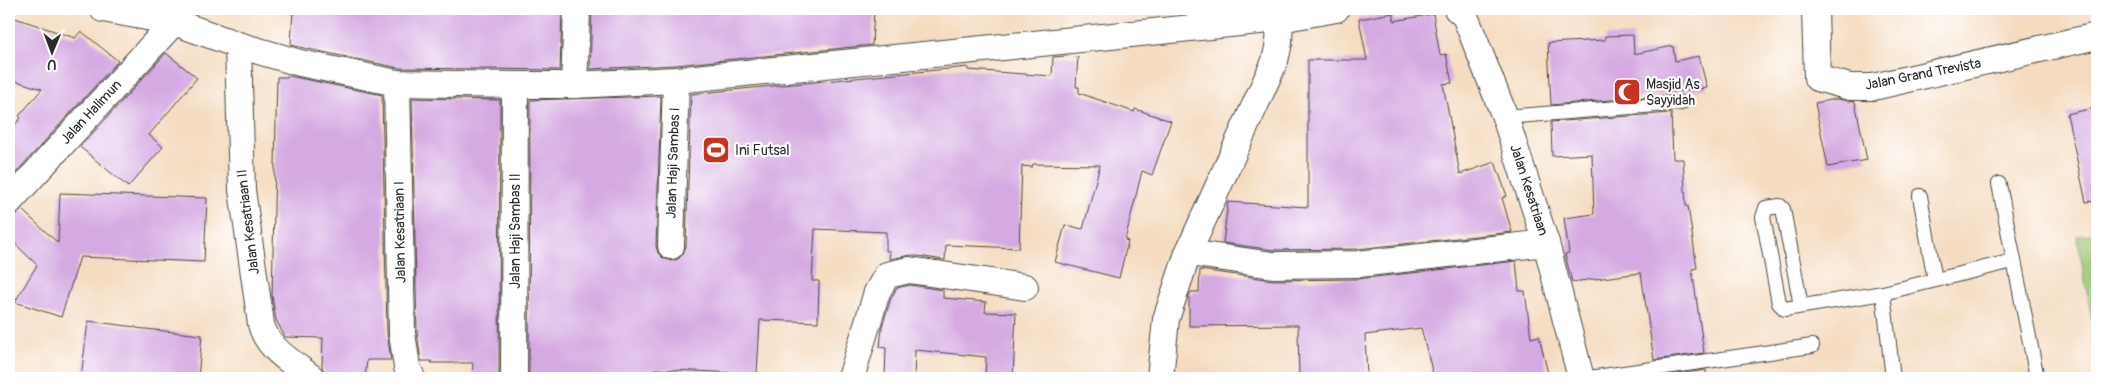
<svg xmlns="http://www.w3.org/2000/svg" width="2106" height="387" viewBox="0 0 2106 387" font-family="Pangolin,sans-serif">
<rect width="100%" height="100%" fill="#fff"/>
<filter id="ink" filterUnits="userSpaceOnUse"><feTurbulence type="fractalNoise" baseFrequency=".02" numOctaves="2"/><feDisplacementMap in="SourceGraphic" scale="10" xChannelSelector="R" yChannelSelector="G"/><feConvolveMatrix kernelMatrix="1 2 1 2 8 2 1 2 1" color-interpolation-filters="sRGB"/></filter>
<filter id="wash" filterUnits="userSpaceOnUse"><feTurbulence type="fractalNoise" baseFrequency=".0096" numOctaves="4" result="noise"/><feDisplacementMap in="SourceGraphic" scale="20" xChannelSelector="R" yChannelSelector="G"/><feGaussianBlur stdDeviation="1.12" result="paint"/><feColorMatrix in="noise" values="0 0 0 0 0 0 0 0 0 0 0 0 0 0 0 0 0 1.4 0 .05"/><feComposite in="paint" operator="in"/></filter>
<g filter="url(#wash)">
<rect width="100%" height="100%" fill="#f5dcc1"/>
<polygon fill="#96c270" stroke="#60764e" points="2097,233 2097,349 2077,236"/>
<g id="blocks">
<g fill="#d5aae2">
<polygon points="293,9 562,9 560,70 399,68 304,48 291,45"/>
<polygon points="592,9 718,13 718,9 874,9 872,45 675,65 590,69"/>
<polygon points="1393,13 1394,21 1433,14 1440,55 1446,54 1452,83 1443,84 1460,174 1495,162 1507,196 1502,198 1512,232 1357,249 1274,250 1223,243 1228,202 1308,207 1308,60 1367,60 1359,19"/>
<polygon points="9,16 75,38 81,31 118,61 9,180 9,132 21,118 19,116 42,89 9,79"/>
<polygon points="1633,35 1634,54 1673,46 1675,61 1699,56 1707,88 1670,92 1670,95 1551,105 1548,43 1605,40 1605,36"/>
<polygon points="166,53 197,78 149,135 163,147 128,187 80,147"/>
<polygon points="1066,56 1078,57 1076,87 1079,87 1079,93 1134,112 1135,109 1171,121 1152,175 1142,171 1125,240 1128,241 1119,278 1055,262 1065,225 1083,229 1100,165 1033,164 1032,167 1022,166 1019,248 946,245 945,260 911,255 889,259 890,251 886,251 886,232 815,229 812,281 819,281 818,322 760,320 757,374 654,369 654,378 529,378 530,100 661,96 656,246 658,253 663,258 671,261 678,259 683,254 686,246 691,94 968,67 968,70 1052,76 1053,57"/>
<polygon points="289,76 382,95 387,333 391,360 367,360 365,378 326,378 322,367 323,338 285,337 276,320 272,296 277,77 289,77"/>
<polygon points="412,98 500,100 499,378 472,378 473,363 431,363 432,361 421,361 417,332"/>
<polygon points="1836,99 1855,102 1867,160 1828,167 1815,103"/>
<polygon points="2094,108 2097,124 2097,201 2086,202 2067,114"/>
<polygon points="1671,113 1673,159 1683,159 1686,206 1688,206 1697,268 1692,269 1704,353 1654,360 1641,273 1572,282 1565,254 1569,253 1564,218 1594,214 1592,154 1552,156 1551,122"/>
<polygon points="60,193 207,198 204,262 80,257 61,317 15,302 37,265 9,238 9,217 14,216 22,210 58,243"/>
<polygon points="1516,261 1519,291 1525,291 1531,338 1539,336 1549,378 1434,378 1421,328 1365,335 1367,377 1299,378 1298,325 1189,326 1189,296 1191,292 1199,292 1200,270 1273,280 1358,279"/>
<polygon points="910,285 943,290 943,298 986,302 985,312 1016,313 1013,378 985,378 986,357 915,350 914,378 885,378 886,348 880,347 882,327 891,298 897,288"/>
<polygon points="88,321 136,327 136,328 202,335 198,378 81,378"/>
<polygon points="1706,370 1707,378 1656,378 1656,377"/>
</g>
</g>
</g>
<g filter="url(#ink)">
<use href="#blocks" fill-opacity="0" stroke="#494642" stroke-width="1"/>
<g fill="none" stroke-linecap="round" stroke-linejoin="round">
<g stroke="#494642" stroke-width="16">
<g id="lane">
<polyline points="1505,117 1681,103"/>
<polyline points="1999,184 2037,378"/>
<polyline points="1920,196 1935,280"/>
<polyline points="1883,293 1893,378"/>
<polyline points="1801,306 1783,209 1780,206 1766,208 1763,217 1779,303 1785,309 1883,293 2013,261"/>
<polyline points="1589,378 1812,346"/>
</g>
</g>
<g stroke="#494642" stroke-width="28">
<g id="street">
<polyline points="103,9 174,22 238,45 300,63 397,83 515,85 574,85 676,80 1280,19 1336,9"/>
<polyline points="1457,9 1465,16 1505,117 1546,243 1581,378"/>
<polyline points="1815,9 1817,78 1850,87 1873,87 2097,36"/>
<path d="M238,45L242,190L261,324C267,349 292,362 311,377"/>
<polyline points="397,83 402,333 407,367 412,378"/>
<polyline points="574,85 577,9"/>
<polyline points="9,202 174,22"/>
<polyline points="671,246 676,80"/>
<polyline points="1188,253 1273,265 1358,264 1546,243"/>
<polyline points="514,378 515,85"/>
<polyline points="851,378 877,292 887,275 909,270 1025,287"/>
<polyline points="1160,378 1166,319 1188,253 1275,61 1279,43 1280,19"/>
</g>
</g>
<use href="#lane" stroke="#fff" stroke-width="14"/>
<use href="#street" stroke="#fff" stroke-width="26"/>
</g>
</g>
<defs>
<g id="mosque-square" transform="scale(1.4375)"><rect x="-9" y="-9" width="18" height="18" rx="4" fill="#c8321e" stroke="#fff"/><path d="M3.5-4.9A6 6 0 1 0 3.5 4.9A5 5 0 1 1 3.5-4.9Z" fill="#fff"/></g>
<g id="stadium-square" transform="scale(1.4375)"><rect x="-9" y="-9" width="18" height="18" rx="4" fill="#c8321e" stroke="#fff"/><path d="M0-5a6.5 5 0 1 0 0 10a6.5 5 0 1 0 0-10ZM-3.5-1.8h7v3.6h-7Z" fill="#fff"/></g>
</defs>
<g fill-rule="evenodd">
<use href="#mosque-square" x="1627" y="92"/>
<use href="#stadium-square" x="716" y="150"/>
</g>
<g text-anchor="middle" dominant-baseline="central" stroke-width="4.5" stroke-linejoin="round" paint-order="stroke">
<g font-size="14" fill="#2b2b2b" stroke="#fff">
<text transform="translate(1923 74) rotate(-11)">Jalan Grand Trevista</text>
<text transform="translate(91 112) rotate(-47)">Jalan Halimun</text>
<text transform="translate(673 163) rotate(-88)">Jalan Haji Sambas I</text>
<text transform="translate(1529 190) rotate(72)">Jalan Kesatriaan</text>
<text transform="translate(248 222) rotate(-97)">Jalan Kesatriaan II</text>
<text transform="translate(515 231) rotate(-90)">Jalan Haji Sambas II</text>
<text transform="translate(400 232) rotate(-91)">Jalan Kesatriaan I</text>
</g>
<g font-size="14" fill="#2b2b2b" stroke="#fff" text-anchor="start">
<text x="1646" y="84">Masjid As<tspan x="1646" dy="16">Sayyidah</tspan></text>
<text x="735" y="150">Ini Futsal</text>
</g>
</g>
<rect width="2106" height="387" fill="none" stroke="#fff" stroke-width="30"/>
<g transform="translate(52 52) rotate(181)" stroke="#ffffff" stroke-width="4" paint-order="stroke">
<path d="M0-4L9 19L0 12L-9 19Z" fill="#2b2b2b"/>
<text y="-8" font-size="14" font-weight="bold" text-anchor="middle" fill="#2b2b2b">U</text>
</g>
</svg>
